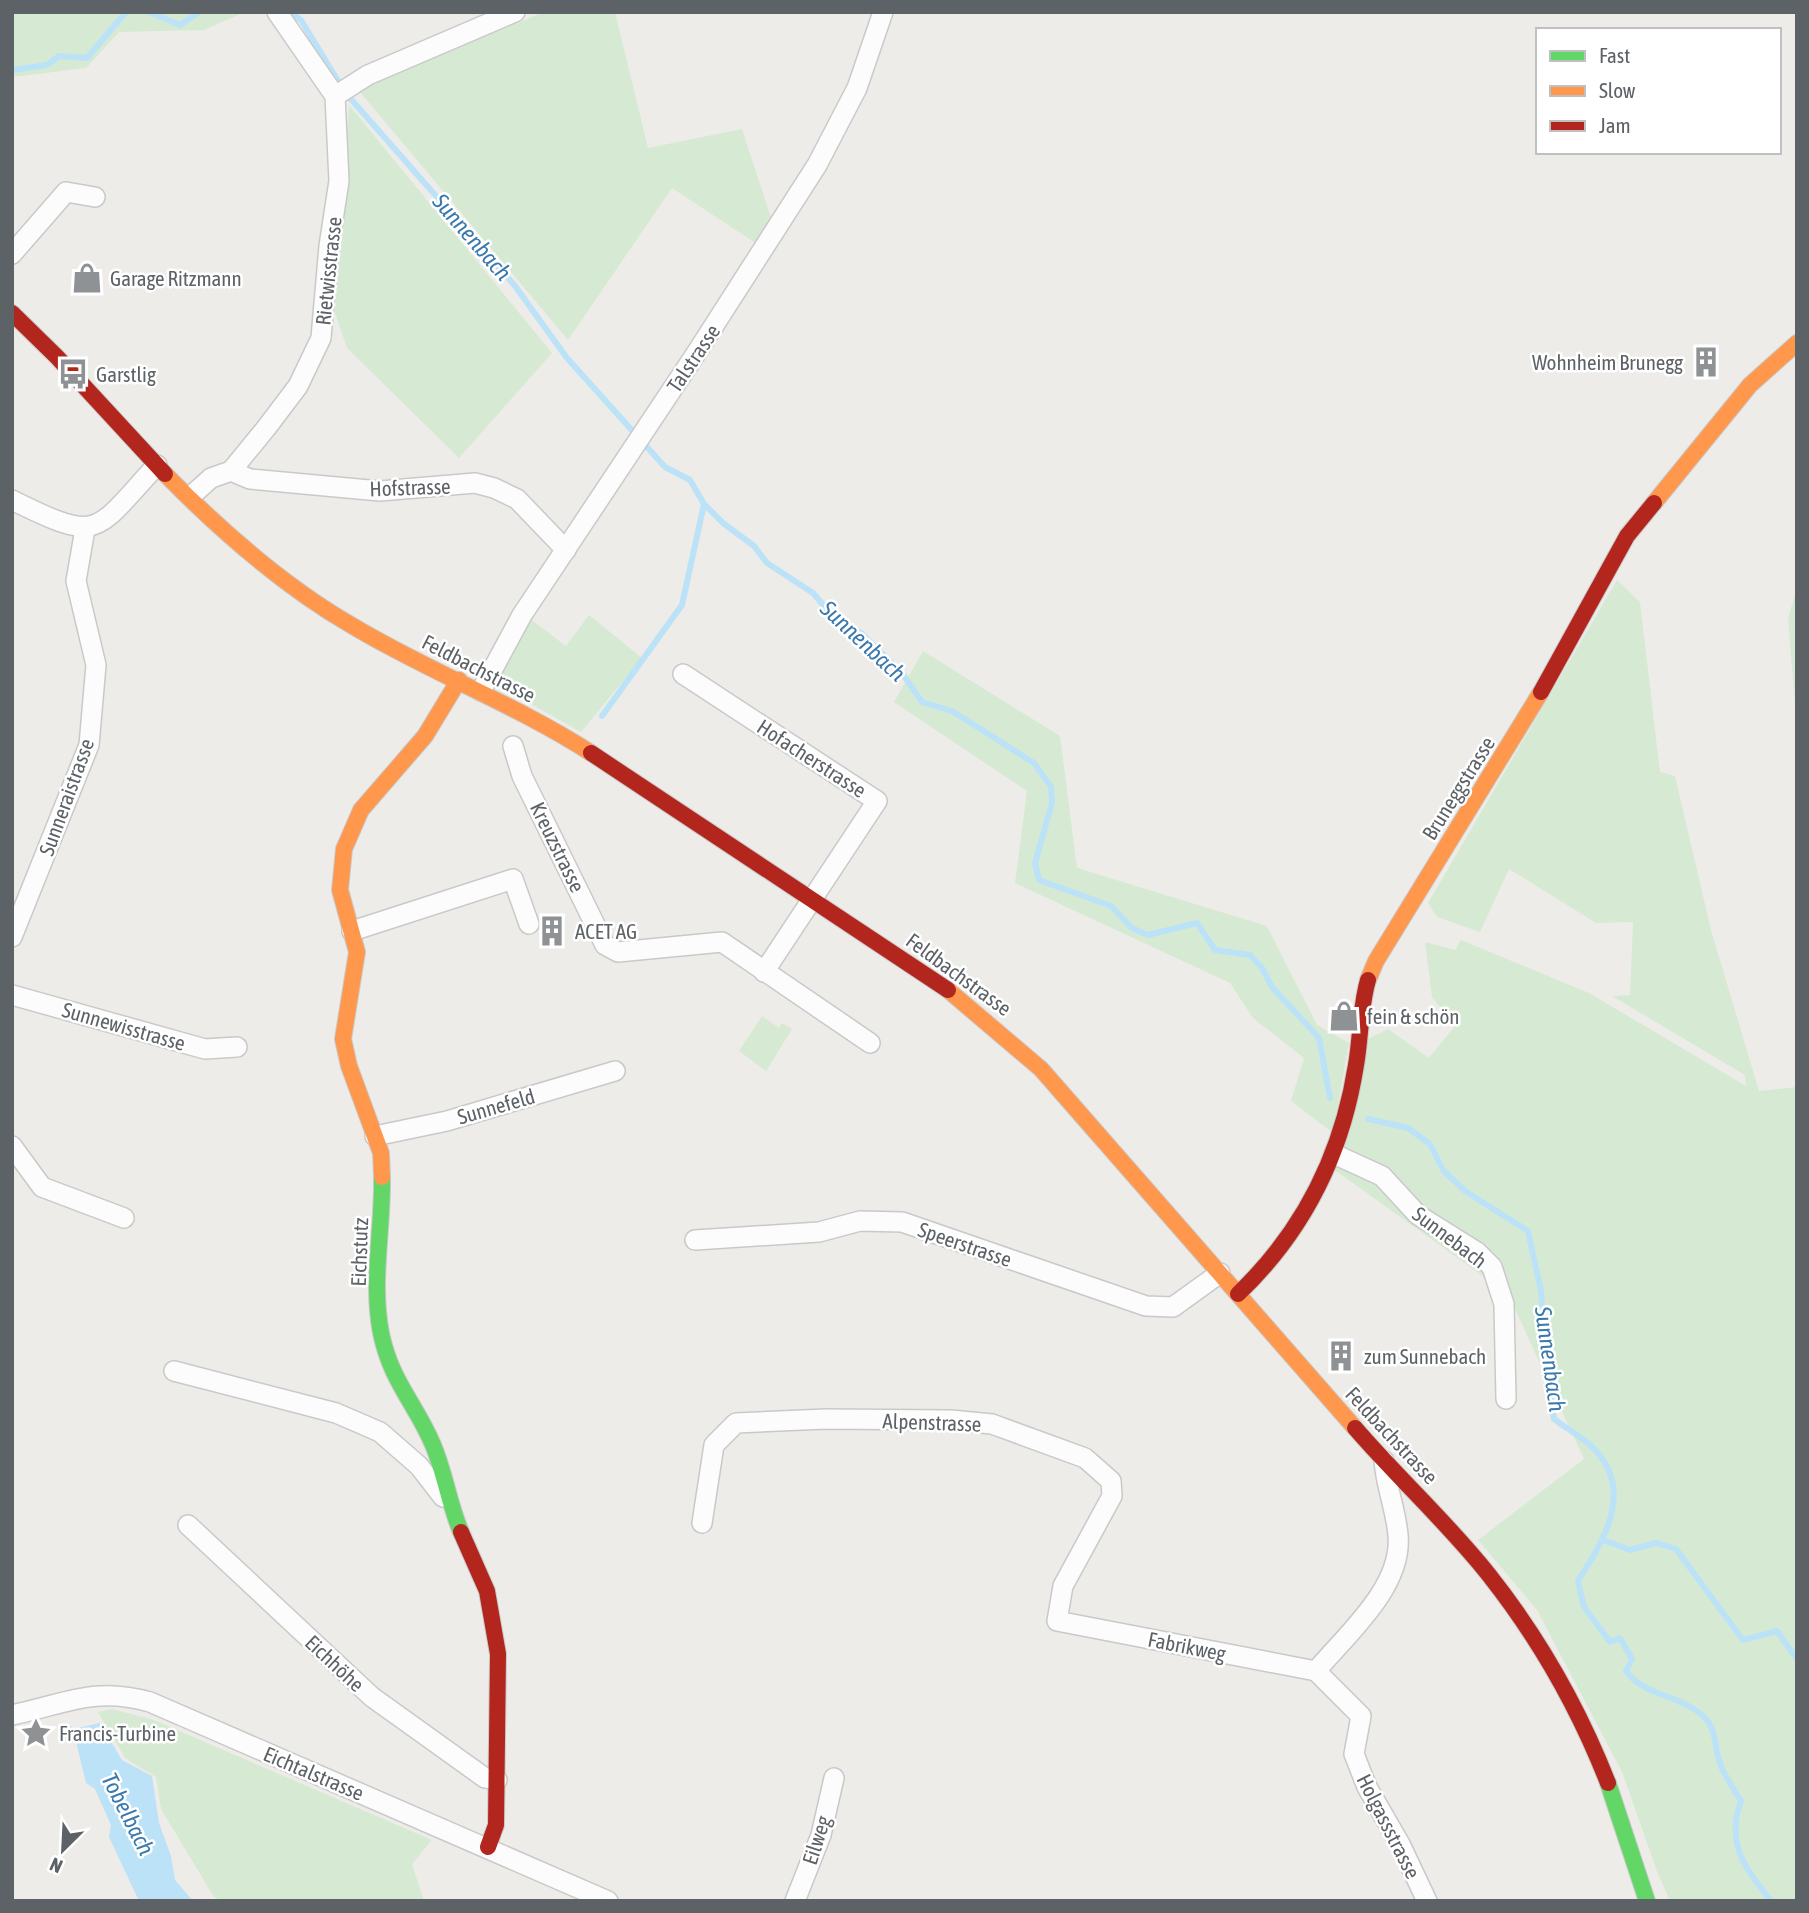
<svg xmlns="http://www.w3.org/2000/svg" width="1809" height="1913" viewBox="0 0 1809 1913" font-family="'Asap Condensed',sans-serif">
<rect width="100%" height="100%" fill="#edece8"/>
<g fill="#d6ead3">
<polygon points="12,12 245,12 204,30 119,32 86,68 12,77"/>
<polygon points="544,12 615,12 648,148 742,129 771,218 757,244 672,188 568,340 360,92 368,85"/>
<polygon points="349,105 552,353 459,458 347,348 335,313"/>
<polygon points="1617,580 1640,602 1660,772 1675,776 1711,930 1759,1091 1797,1087 1797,1901 1670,1901 1658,1874 1622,1772 1537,1610 1478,1540 1584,1459 1508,1294 1329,1166 1360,1043 1388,1029 1429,1058 1455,1026 1432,997 1425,942 1455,950 1461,940 1589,993 1746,1086 1745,1075 1612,996 1630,995 1633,922 1596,923 1509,869 1480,932 1437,917 1428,903"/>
<polygon points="1797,588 1797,728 1788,618"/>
<polygon points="589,615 642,658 581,732 506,690 501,673 529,618 566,646"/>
<polygon points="923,651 1060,736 1077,868 1267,926 1317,1025 1349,1043 1333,1133 1291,1101 1304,1058 1253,1018 1230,983 1015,883 1027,791 894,702"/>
<polygon points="762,1016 779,1028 782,1023 792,1029 766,1071 739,1051"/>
<polygon points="112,1709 154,1720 432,1840 412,1864 424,1901 223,1901 214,1897 161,1809 156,1777 125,1758 98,1712"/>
</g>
<polygon fill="#bce2f8" points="100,1723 122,1760 152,1776 159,1823 171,1856 175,1880 193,1901 139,1901 109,1837 111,1825 95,1789 86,1783 73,1729"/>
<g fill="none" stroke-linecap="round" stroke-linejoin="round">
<g stroke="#bce2f8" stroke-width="6">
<polyline points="149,12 180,25 199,12"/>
<polyline points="290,12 301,20 338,81"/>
<polyline points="12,70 47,65 59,56 87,58 126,12"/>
<polyline points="350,98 515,286 567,358 665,467 690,480 704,504 723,523 754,546 767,563 813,593 836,620 861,633 902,673 922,702 952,711 1034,763 1051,787 1052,803 1035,863 1039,880 1111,906 1132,928 1148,935 1197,923 1215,950 1250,955 1262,968 1272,987 1319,1038 1330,1098"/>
<polyline points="602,716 682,605 704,504"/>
<path d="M1368,1119L1408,1128L1430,1144L1443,1170L1465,1191L1528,1231L1541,1291L1546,1371L1554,1419C1567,1429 1586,1439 1597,1452C1634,1494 1602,1543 1578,1581L1584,1607L1610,1642L1620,1638L1632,1659L1626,1671C1643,1695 1678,1695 1701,1714C1718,1728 1713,1744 1720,1763C1724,1776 1734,1789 1741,1801C1725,1844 1746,1869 1771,1901"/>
<polyline points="1603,1540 1630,1550 1656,1543 1676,1549 1743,1640 1777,1631 1797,1659"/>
<polyline points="66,1727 77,1734"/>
</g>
<g stroke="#c9c9c9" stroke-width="22">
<g id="street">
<polyline points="335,96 368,75 515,12"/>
<polyline points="12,254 66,192 95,197"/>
<polyline points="231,471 250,479 380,491 475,483 494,488 517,499 566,550"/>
<polyline points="191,496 211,478 231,471 267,427 298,386 321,338 329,246 339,181 335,96 277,12"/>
<path d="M12,500C101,544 93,534 157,465"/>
<polyline points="683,674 877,801 764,972"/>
<polyline points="481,691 522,615 697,352 817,165 857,88 883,12"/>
<polyline points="513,746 522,776 605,945 618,952 722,942 870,1043"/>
<polyline points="352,931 513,879 529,924"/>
<polyline points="12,937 89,745 96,665 76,581 85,529"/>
<polyline points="12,995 205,1049 237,1047"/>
<polyline points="375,1136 447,1121 615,1071"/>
<polyline points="12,1146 42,1187 124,1218"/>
<polyline points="1334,1154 1382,1176 1418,1215 1477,1252 1492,1267 1504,1304 1506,1399"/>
<polyline points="695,1240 819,1232 860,1221 902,1222 1146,1306 1173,1307 1220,1273"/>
<polyline points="174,1371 336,1413 380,1432 419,1466 443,1497"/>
<path d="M1384,1461C1386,1487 1396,1510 1398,1535C1403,1587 1346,1635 1316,1671L1361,1716L1354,1754L1367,1787L1400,1844L1427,1901"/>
<polyline points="702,1523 714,1445 736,1423 826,1419 951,1420 992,1424 1085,1458 1111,1481 1112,1496 1063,1586 1057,1621 1316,1671"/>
<polyline points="188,1525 372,1697 485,1778 497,1780"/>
<path d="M12,1715C65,1704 94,1686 150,1702L608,1901"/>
<polyline points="795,1901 821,1835 834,1778"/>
</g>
</g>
<g stroke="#cacaca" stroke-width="18">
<g id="fast">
<path d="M382,1177C383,1229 371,1282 381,1333C391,1382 416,1404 433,1445C445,1473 449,1504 461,1532"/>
<polyline points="1608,1783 1647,1901"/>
</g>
</g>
<g stroke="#cacaca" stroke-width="18">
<g id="slow">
<path d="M165,474C221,531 282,585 351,625C429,672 515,704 591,753"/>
<polyline points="1654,503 1750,385 1797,343"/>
<polyline points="1368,980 1376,961 1541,692"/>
<polyline points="948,990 1041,1069 1355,1428"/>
<polyline points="382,1177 381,1153 349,1066 343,1039 357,952 340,890 344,849 361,810 425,736 459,680"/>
</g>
</g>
<g stroke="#cacaca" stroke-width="18">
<g id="jam">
<polyline points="12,313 57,357 165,474"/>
<polyline points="1541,692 1627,536 1654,503"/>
<polyline points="591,753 948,990"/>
<path d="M1238,1294C1304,1231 1342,1154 1356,1065C1361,1037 1360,1007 1368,980"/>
<path d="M1355,1428C1398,1478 1448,1523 1489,1575C1538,1637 1579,1709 1608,1783"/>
<polyline points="461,1532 487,1591 498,1654 496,1825 488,1847"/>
</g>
</g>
<use href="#street" stroke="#fcfcfc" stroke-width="19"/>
<use href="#fast" stroke="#63d668" stroke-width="16"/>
<use href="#slow" stroke="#ff974d" stroke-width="16"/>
<use href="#jam" stroke="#b3261e" stroke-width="16"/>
</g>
<defs>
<g id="shop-bare" transform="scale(2.415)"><path d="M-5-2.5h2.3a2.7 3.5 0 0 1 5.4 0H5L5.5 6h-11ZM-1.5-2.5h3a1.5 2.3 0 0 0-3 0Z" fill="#8f9294" stroke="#fff" stroke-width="2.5" paint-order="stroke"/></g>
<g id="building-bare" transform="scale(2.415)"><path d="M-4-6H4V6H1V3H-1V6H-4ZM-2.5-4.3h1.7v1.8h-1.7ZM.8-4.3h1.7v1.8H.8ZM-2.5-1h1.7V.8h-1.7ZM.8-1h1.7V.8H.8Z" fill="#8f9294" stroke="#fff" stroke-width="2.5" paint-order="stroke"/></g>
<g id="bus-bare" transform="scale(2.415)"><path d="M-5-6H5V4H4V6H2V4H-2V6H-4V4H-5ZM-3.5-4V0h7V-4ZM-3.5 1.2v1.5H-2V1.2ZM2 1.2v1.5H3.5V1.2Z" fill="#8f9294" stroke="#fff" stroke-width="2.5" paint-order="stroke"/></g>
<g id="sight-bare" transform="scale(2.415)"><path d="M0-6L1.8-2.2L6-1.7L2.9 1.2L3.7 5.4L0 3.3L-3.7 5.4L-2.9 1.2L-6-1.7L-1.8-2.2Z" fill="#8f9294" stroke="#fff" stroke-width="2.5" paint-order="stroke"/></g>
</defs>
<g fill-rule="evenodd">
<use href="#shop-bare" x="87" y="278"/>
<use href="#building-bare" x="1706" y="362"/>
<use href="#bus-bare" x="73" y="374"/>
<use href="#building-bare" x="552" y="931"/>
<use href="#shop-bare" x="1344" y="1016"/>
<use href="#building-bare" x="1341" y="1356"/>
<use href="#sight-bare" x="36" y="1733"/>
</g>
<g text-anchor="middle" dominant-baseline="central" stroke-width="5" stroke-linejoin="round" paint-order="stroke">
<g font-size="21" fill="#5d6267" stroke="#fff">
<text transform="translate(328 271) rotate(-84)">Rietwisstrasse</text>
<text transform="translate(693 358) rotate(-56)">Talstrasse</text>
<text transform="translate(410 487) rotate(-2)">Hofstrasse</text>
<text transform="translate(479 668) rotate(27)">Feldbachstrasse</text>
<text transform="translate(812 758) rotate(33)">Hofacherstrasse</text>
<text transform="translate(1458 788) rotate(-58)">Bruneggstrasse</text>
<text transform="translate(66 797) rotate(-70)">Sunneraistrasse</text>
<text transform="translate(558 847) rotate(64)">Kreuzstrasse</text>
<text transform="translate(959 974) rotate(36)">Feldbachstrasse</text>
<text transform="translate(124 1026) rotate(16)">Sunnewisstrasse</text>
<text transform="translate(496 1106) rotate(-16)">Sunnefeld</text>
<text transform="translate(1450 1237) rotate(37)">Sunnebach</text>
<text transform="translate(965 1244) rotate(19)">Speerstrasse</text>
<text transform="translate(359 1252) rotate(-88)">Eichstutz</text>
<text transform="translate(932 1422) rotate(2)">Alpenstrasse</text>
<text transform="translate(1392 1435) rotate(47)">Feldbachstrasse</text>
<text transform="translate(1187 1646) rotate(11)">Fabrikweg</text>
<text transform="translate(335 1663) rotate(43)">Eichhöhe</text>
<text transform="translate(314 1773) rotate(23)">Eichtalstrasse</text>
<text transform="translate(1389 1826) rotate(63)">Holgassstrasse</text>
<text transform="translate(816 1840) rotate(-72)">Eilweg</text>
</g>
<g font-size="21" fill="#5d6267" stroke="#fff" text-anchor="start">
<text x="110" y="278">Garage Ritzmann</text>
<text x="1683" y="362" text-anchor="end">Wohnheim Brunegg</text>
<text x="96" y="374">Garstlig</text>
<text x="575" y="931">ACET AG</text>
<text x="1367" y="1016">fein &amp; schön</text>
<text x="1364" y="1356">zum Sunnebach</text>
<text x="59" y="1733">Francis-Turbine</text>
</g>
<g font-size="23" font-style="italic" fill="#3a79ae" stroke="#fff">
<text transform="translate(472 237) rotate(49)">Sunnenbach</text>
<text transform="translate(863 641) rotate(43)">Sunnenbach</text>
<text transform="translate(1550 1359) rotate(82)">Sunnenbach</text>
<text transform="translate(128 1814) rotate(63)">Tobelbach</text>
</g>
</g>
<rect width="1809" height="1913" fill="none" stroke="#5d6267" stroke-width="28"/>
<rect x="1536" y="28" width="245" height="126" fill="#ffffff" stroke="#bec0c2" stroke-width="2"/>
<rect x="1550" y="51" width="35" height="10" fill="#63d668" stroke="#bec0c2" stroke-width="2"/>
<text x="1599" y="63" font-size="21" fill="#5d6267">Fast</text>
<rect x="1550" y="86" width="35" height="10" fill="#ff974d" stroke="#bec0c2" stroke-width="2"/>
<text x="1599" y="98" font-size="21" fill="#5d6267">Slow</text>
<rect x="1550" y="121" width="35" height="10" fill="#b3261e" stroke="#bec0c2" stroke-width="2"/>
<text x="1599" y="133" font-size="21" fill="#5d6267">Jam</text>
<g transform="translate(63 1850) rotate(204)" stroke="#ffffff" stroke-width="5" paint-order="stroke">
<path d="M0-5L12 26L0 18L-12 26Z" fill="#5d6267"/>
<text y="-10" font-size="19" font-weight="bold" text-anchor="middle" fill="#5d6267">N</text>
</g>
</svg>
